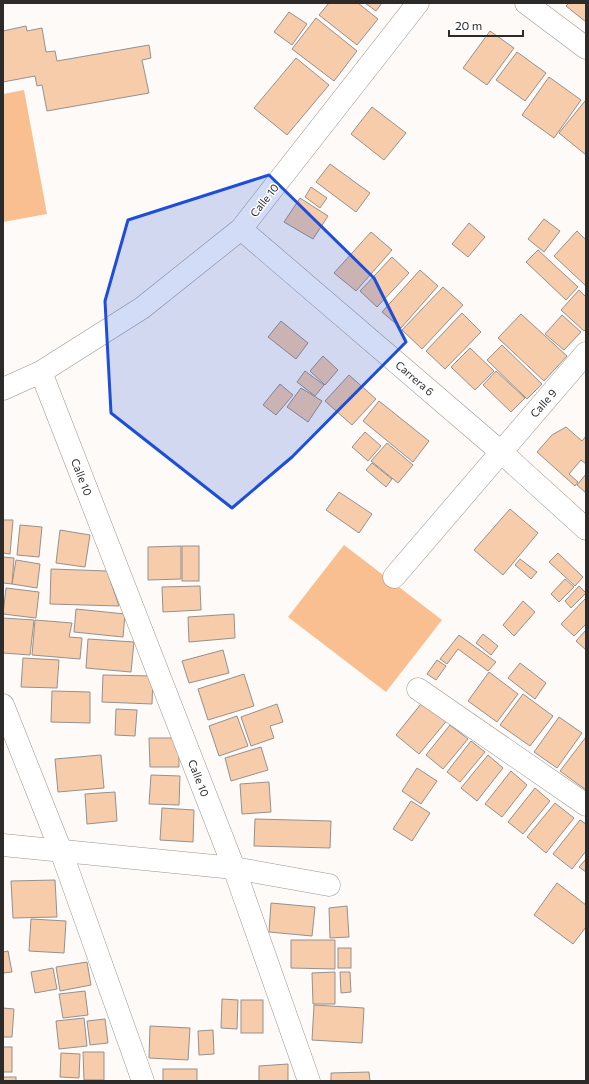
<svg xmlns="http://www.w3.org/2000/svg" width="589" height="1084" viewBox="0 0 589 1084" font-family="Commissioner,sans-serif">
<rect width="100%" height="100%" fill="#fefaf7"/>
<g fill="#f9bf90">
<polygon points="24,90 47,214 3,222 3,94"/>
<polygon points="344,545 442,620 386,692 288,617"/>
</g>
<g fill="#f7ccaa" stroke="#95918e">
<polygon points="329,3 358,3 378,19 357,45 319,15"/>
<polygon points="365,3 382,3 376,11"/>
<polygon points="569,3 586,3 586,22 566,6"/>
<polygon points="289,12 307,24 292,45 274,32"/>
<polygon points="316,18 357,51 334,81 292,49"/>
<polygon points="26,26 27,31 42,28 46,52 55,51 57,61 149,45 151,58 142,60 149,93 47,111 42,85 37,86 35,76 3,82 3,31"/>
<polygon points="490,31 514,48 487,85 463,68"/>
<polygon points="517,52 546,73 525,101 496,80"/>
<polygon points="296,58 329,85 287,135 254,108"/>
<polygon points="549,77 581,100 554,138 522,115"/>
<polygon points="585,101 586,102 586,155 559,133"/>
<polygon points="372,107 406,133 384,160 351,134"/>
<polygon points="330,164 370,193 356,212 316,182"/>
<polygon points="311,187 327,198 320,208 305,197"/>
<polygon points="300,198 328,216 313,239 284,222"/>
<polygon points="544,219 560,231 544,252 528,239"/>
<polygon points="469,223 485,237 468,257 452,244"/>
<polygon points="577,231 586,240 586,286 554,256"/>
<polygon points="371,232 392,250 356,291 334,273"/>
<polygon points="538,250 578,287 566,300 526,262"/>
<polygon points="392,257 409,273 377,307 360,291"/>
<polygon points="420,270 438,286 401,328 382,312"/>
<polygon points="443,287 463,305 422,349 402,330"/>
<polygon points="579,290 586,297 586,329 584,331 561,310"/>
<polygon points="462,313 481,332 445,369 426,351"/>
<polygon points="521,314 567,356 544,381 498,338"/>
<polygon points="562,315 581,332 564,350 545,334"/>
<polygon points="281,321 308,343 296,359 268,337"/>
<polygon points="502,345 542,384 527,399 487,360"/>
<polygon points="470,348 494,371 475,390 451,367"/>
<polygon points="323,356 338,370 325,385 310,371"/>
<polygon points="305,371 324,385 315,396 297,382"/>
<polygon points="496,371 525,398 511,412 483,385"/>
<polygon points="349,375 376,399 352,425 325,401"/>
<polygon points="280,384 293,395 276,415 263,405"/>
<polygon points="301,388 322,401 308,422 287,407"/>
<polygon points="379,401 429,441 413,462 363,421"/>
<polygon points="566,427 582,441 586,436 586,464 581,460 569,474 578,482 575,486 537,452 552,435"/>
<polygon points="365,432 381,446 368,461 352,447"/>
<polygon points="387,443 413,465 398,483 371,461"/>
<polygon points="372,463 392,479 386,487 366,470"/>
<polygon points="586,474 586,493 577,485"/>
<polygon points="339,492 372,514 359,533 326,510"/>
<polygon points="510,509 538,533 503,575 474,550"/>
<polygon points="3,520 13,520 10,554 3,553"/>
<polygon points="20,525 42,527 39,557 17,555"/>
<polygon points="60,530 90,535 85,567 56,563"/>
<polygon points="181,546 181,579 148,580 148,547"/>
<rect x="182" y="546" width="17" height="35"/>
<polygon points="558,553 583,577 575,586 549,562"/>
<polygon points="3,557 14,558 12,584 3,583"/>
<polygon points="520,559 537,572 531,579 515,565"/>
<polygon points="16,560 40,564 37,588 12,584"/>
<polygon points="51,569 107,571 119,606 50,604"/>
<polygon points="565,579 574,587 559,602 551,594"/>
<polygon points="200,586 201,610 163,612 162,587"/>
<polygon points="579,586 586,593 571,608 565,601"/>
<polygon points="6,588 39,592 36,618 3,614"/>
<polygon points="586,598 586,624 574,636 561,624"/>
<polygon points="523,601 535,612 514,636 503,625"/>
<polygon points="76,609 125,614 123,637 74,632"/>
<polygon points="234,614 235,638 189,642 188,617"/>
<polygon points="3,618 34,620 30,655 3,653"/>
<polygon points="35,620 72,623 69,637 82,638 80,659 32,655"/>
<polygon points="586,630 586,650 576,641"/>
<polygon points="483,634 498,646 491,655 476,643"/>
<polygon points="459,635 496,662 488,671 458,649 447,664 440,659"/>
<polygon points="88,639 134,642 131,672 86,668"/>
<polygon points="223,650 229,673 189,683 182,661"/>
<polygon points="23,658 59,660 57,688 21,687"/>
<polygon points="437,660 446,666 436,680 427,674"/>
<polygon points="520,663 546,683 535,699 508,678"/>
<polygon points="489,672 518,694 497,722 468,701"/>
<polygon points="244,674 254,706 208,720 198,689"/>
<polygon points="103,675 153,676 152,704 102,702"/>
<polygon points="52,691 90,692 90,723 51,722"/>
<polygon points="523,694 553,716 530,746 500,725"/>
<polygon points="425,699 449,718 419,754 396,735"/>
<polygon points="277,704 283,722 270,726 274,738 251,746 241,717"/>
<polygon points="116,709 137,710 135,736 115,735"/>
<polygon points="237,716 248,746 219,756 209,726"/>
<polygon points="559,717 582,733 557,768 534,752"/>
<polygon points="450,725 468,739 443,769 426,755"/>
<polygon points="586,737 586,790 560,771"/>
<polygon points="149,738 179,738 179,767 150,767"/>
<polygon points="471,741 485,752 460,782 447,772"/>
<polygon points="261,747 268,770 231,781 225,758"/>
<polygon points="101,755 104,788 58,792 55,759"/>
<polygon points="488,755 503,768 477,801 461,788"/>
<polygon points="417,768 437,781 421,804 402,791"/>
<polygon points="511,771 527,785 502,817 485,804"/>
<polygon points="151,775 180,776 179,805 149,804"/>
<polygon points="269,782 271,812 242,814 240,784"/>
<polygon points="535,788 550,801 523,834 508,822"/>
<polygon points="115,792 117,821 87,824 85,794"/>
<polygon points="411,801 430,813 412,841 393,829"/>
<polygon points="555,803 574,818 546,853 527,837"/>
<polygon points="162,808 194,810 193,842 160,840"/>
<polygon points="255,819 331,821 330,848 254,846"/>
<polygon points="580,820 586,824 586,851 572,869 553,854"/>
<polygon points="586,859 586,872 579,867"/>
<polygon points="55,880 57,917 13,918 11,881"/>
<polygon points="557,883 586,905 586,927 573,944 534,915"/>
<polygon points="271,903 315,907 312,936 269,932"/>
<polygon points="347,906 349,937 330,938 329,908"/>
<polygon points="31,919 66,921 64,953 29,951"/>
<polygon points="291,940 335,940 335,969 291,968"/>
<rect x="338" y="948" width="13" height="20"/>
<polygon points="8,951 12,972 3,973 3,952"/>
<polygon points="87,962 91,985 60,991 56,967"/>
<polygon points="53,968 57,989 35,993 31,972"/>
<polygon points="335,972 335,1004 313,1004 312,973"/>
<polygon points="340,972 350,972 351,992 341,993"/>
<polygon points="85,991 88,1015 63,1018 59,994"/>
<polygon points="222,999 238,1000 237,1029 221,1028"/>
<rect x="241" y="1000" width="22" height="33"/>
<polygon points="314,1005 364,1008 362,1043 312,1040"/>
<polygon points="3,1008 14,1009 12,1037 3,1037"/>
<polygon points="84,1018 87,1046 59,1049 56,1021"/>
<polygon points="105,1019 108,1043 90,1045 87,1021"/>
<polygon points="150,1026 190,1028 188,1060 149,1058"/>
<polygon points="213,1030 214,1054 199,1055 198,1031"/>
<rect x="3" y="1047" width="9" height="25"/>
<polygon points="83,1052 104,1052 104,1080 84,1080"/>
<polygon points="61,1053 80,1054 79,1078 60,1077"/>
<polygon points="288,1064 288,1081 259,1081 259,1066"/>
<rect x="163" y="1069" width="34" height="12"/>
<polygon points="369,1072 370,1081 331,1081 331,1073"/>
<rect x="3" y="1077" width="13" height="4"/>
</g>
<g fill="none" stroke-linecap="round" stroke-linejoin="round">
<g stroke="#989592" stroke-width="23">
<g id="minor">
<polyline points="526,3 586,48"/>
<polyline points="241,229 501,452 586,529"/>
<polyline points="41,372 234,868 309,1081"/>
<polyline points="3,389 41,372 142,308 241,229 418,3"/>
<polyline points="394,577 586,353"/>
<polyline points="418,689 586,805"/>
<polyline points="3,705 61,851 143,1081"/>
<polyline points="3,845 234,868 329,885"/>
</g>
</g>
<use href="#minor" stroke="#fff" stroke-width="22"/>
</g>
<path fill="#1d4ed8" fill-opacity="0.2" stroke="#1d4ed8" stroke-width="3" stroke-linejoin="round" d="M269,175L374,278L406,342L292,457L232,508L111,413L105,301L128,220Z"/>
<g text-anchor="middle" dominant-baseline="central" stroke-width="3" stroke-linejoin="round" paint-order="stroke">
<g font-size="11" fill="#2c2b2a" stroke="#fff">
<text transform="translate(264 200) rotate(-52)">Calle 10</text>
<text transform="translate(415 378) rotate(41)">Carrera 6</text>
<text transform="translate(543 403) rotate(-49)">Calle 9</text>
<text transform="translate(82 477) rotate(69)">Calle 10</text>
<text transform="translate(199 778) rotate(69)">Calle 10</text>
</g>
</g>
<rect width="589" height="1084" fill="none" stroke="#2c2b2a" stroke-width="8"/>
<path d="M449 30v6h74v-6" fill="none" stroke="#2c2b2a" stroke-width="2"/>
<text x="455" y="30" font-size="12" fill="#2c2b2a" stroke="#ffffff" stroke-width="3" paint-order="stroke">20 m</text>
</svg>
